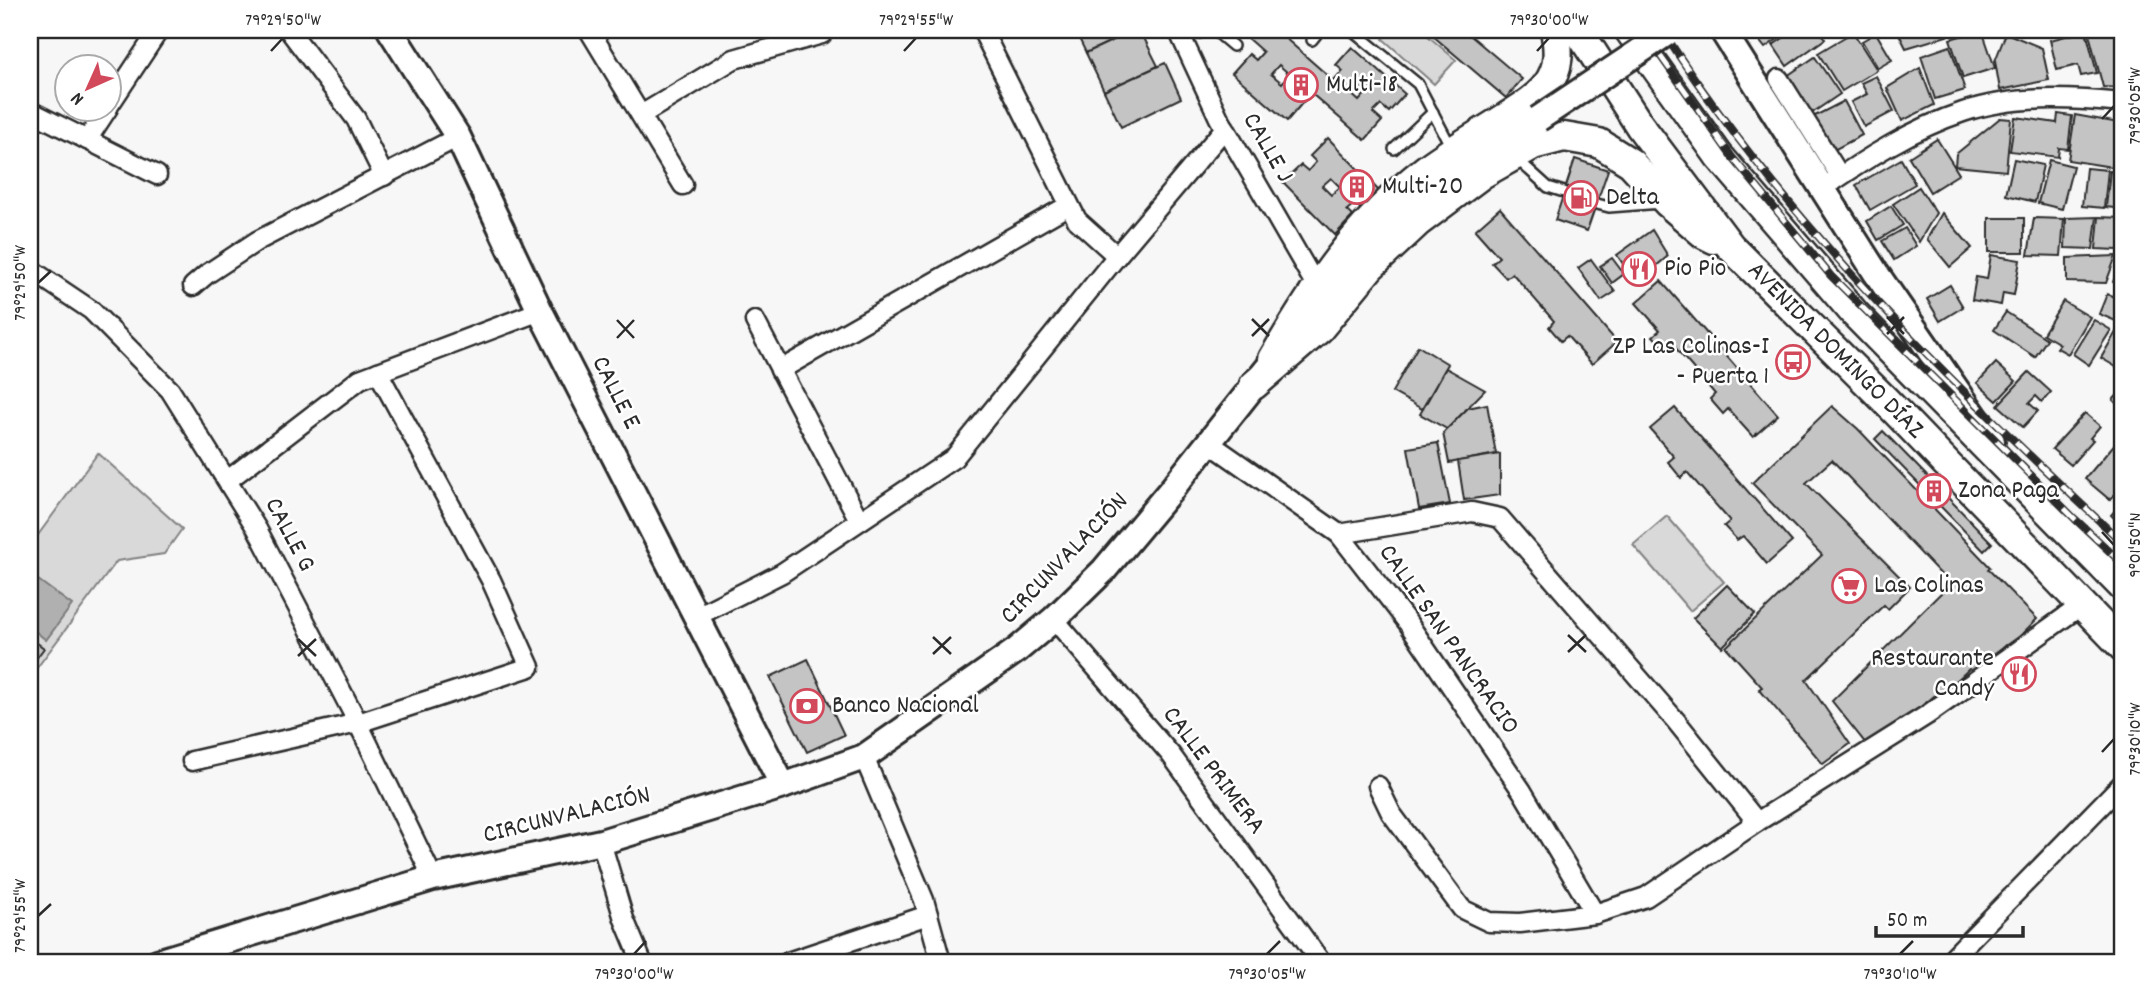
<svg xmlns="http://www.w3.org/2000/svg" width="2153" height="992" viewBox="0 0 2153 992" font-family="Dekko,sans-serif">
<rect width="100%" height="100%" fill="#f7f7f7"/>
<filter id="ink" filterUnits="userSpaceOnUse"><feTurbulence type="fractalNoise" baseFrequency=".0143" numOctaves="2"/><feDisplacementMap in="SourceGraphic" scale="14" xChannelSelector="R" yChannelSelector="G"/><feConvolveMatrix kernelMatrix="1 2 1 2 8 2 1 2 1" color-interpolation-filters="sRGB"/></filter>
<g filter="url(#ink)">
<g fill="#d9d9d9" stroke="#828282" stroke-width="2">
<polygon points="1392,30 1421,30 1456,60 1434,84 1383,39"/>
<polygon points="98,453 182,529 164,554 117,561 30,677 30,546"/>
<polygon points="1667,516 1724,582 1690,611 1633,545"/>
</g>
<polygon fill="#b0b0b0" stroke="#7b7b7b" stroke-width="2" points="30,574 72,605 46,640 30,627"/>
<g fill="#c4c4c4" stroke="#2b2b2b" stroke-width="2" fill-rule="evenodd">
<polygon points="1075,30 1135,30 1086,53"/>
<polygon points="1135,30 1140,30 1158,66 1104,91 1086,53"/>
<path d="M1238,30H1276L1334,81L1343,71L1336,65L1352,47L1405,94L1389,112L1381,105L1373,113L1382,121L1365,140L1305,88L1298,96L1304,101L1287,121L1232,73L1249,54L1256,60L1263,52ZM1279,65L1289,74L1282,83L1271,74ZM1356,83L1367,92L1359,101L1349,92Z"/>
<polygon points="1426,30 1464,30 1522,79 1506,98"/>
<polygon points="1751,30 1790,30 1765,48"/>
<polygon points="1795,30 1819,30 1825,39 1787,66 1773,45"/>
<polygon points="1897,30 1944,30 1947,36 1906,48"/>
<polygon points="1982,30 1995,68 1963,78 1950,39"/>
<polygon points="2088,30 2122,30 2123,88 2103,87"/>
<polygon points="2086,31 2097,73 2081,76 2078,65 2057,70 2050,40"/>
<polygon points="1853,32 1877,70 1842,91 1818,53"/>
<polygon points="1876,33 1892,60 1878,68 1862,41"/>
<polygon points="2006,33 2042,48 2049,80 2000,90 1995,61"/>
<polygon points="1950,46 1965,90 1935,99 1921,56"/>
<polygon points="1815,57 1840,94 1809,115 1784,78"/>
<polygon points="1165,63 1181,98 1121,127 1104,91"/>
<polygon points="1920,68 1934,105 1902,121 1887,88"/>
<polygon points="1876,76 1894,111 1864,127 1851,102 1867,94 1861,83"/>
<polygon points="1844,101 1862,135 1832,151 1813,117"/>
<polygon points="2058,114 2072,116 2068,149 2059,148 2058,157 2010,151 2015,117 2057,123"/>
<polygon points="2075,115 2119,123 2112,167 2068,160"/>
<polygon points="2000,118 2011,119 2006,171 1955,166 1956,154"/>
<polygon points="2121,123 2123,123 2123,168 2114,167"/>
<path d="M1328,138L1379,191L1361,209L1355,203L1347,210L1353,216L1335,235L1283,182L1301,165L1308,171L1316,162L1310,156ZM1331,178L1340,187L1331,195L1322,186Z"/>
<polygon points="1937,139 1959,174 1930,192 1909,157"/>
<polygon points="1575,159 1608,170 1587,231 1555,220"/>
<polygon points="1901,159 1915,184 1870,210 1856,185"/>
<polygon points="2014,159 2043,165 2035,202 2006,195"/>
<polygon points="2049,160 2073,166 2062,209 2038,203"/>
<polygon points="2086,168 2108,170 2104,208 2082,206"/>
<polygon points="2110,171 2123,172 2123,209 2106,207"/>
<polygon points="1919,187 1936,213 1919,242 1893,204"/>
<polygon points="1891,206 1903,225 1878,240 1867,221"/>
<polygon points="1500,208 1617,342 1592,364 1567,336 1561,341 1549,327 1554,321 1512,273 1506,278 1492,263 1499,257 1475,230"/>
<polygon points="1942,213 1972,248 1950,267 1927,239"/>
<polygon points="2097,217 2093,249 2065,248 2066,218"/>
<polygon points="2099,217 2123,218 2123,237 2118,250 2096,249"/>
<rect x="1989" y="218" width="35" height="34"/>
<polygon points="2034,218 2064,219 2061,256 2028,255"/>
<polygon points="1905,228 1916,246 1894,260 1882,241"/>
<polygon points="1652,230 1668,256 1636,283 1617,255"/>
<polygon points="1991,255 2020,260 2014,295 2003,293 2001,305 1972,300 1976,277 1987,279"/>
<polygon points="2116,256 2106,283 2067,282 2067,258"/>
<polygon points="1612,258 1624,274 1612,283 1600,266"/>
<polygon points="1591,259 1615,292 1601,301 1578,268"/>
<polygon points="2122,259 2123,259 2123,286 2113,282"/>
<polygon points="1661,281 1778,415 1753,437 1728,409 1723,414 1710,399 1715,394 1673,345 1667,351 1653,336 1660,330 1636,303"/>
<polygon points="1950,285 1963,307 1940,321 1927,299"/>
<polygon points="2107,294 2123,300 2123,324 2099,314"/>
<polygon points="2063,301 2090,317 2068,354 2057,348 2060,344 2043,334"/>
<polygon points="2006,312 2047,339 2035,357 1994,330"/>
<polygon points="2094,320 2111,330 2089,365 2073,354"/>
<polygon points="2116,332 2123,336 2123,371 2101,358"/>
<polygon points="1418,346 1448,364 1422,409 1392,392"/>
<polygon points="1996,363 2016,381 1997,401 1977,383"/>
<polygon points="1446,368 1485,390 1447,429 1420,414"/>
<polygon points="2029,372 2051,392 2042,402 2036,396 2029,403 2038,411 2023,427 1998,405"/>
<polygon points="2123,389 2123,410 2113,400"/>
<polygon points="1487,404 1496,454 1449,463 1443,433 1468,408"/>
<polygon points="1832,406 1858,429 1990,567 1988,569 2037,619 2009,647 2006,645 1991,659 1989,656 1973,672 1969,669 1937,699 1934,696 1891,734 1886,729 1867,745 1832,701 1950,584 1832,460 1806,483 1910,587 1888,609 1884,605 1806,680 1850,744 1823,764 1759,689 1762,687 1726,647 1822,555 1752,483"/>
<polygon points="1675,408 1792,542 1767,564 1743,536 1737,540 1724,526 1730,521 1687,472 1681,478 1668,462 1674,457 1650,429"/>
<polygon points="2085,413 2100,426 2090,438 2093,440 2071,465 2052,449"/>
<polygon points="1883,431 1992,543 1984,551 1875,439"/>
<polygon points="2123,434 2123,485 2110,500 2085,479"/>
<polygon points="1438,443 1450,504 1419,509 1408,448"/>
<polygon points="1500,454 1500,495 1464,500 1458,461"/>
<polygon points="2123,501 2123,527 2111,515"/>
<polygon points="1727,585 1755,614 1722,647 1693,618"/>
<polygon points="30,638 44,648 30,667"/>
<polygon points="808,659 844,735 807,752 770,677"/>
</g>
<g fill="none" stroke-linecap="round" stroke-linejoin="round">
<g stroke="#2b2b2b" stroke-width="14">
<g id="lane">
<polyline points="1214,30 1233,46"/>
<polyline points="1352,30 1418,84 1451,147"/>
<polyline points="1182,38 1209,30"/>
<polyline points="1312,40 1320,30"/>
<polyline points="1394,149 1433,112"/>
<polyline points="1516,158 1548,187 1564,192"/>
<polyline points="1597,204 1609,207 1661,203"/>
</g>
</g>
<g stroke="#2b2b2b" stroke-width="23">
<g id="street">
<polyline points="289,30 356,119 384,176"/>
<polyline points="589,30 683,185"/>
<polyline points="982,30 1077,220 1117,256"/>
<polyline points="1178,30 1219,118 1318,289"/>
<polyline points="1779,79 1840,176"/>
<polyline points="108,107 157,33"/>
<polyline points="30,111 157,175"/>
<polyline points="641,115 734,59 822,34"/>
<polyline points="87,140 108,108"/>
<path d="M1822,189C1865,159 1912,129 1963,112C2013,95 2071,98 2123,103"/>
<polyline points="30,269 91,310 170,390 257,529 358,723 433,878"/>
<polyline points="193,286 207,274 257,241 458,137"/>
<polyline points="755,321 859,520"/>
<polyline points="780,370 1069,205"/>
<polyline points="1208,442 1339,534 1408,623 1522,791 1595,914"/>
<polyline points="228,480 360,379 540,311"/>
<polyline points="1339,534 1472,512 1500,518 1676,721 1757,822"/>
<polyline points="695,617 782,573 954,458 1117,256 1225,128"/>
<polyline points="1054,619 1171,755 1321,962"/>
<polyline points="864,757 924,900 941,962"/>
<polyline points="192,761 358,723 530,667 491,580 378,372"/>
<polyline points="1378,786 1391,813 1462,909 1489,922 1520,923 1595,914 1646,897 1757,822 1927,715 2082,605"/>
<polyline points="601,842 624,919 642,962"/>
<polyline points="788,962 928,915"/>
<polyline points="1948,962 2123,783"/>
</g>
</g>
<g stroke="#2b2b2b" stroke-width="30">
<g id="secondary">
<polyline points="390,30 458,137 540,311 783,786"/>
<polyline points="1722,30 1876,273 1992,441"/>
<path d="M1316,308C1353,264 1392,218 1438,184C1470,161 1505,141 1538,119"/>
<polyline points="157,962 433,878 601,842 783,786 864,757 1017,650 1054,619 1104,570 1171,490 1267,369"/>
</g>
</g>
<g stroke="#2b2b2b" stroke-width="33">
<g id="primary">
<polyline points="1578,30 1640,126 1730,246 1886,401 2123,647"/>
<polyline points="1629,30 1719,156 1856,315 2123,587"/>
<path d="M1273,359C1313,289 1360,220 1425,170C1450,151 1479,135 1505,118C1519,109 1537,99 1547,85C1560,68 1559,50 1555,30"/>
<polyline points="1254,385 1319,329 1370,267 1418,222 1482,174 1533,145 1564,137 1599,143 1631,163 1668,203 1704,234 1714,239"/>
</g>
</g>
<use href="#lane" stroke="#fff" stroke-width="9"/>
<use href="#street" stroke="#fff" stroke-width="18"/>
<use href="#secondary" stroke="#fff" stroke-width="24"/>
<use href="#primary" stroke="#fff" stroke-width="28"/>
<g stroke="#2b2b2b" stroke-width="8">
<g id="rail">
<polyline points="1642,30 1732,157 1831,276 2075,519 2123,564"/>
<path d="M1662,30C1786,224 1955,387 2123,543"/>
</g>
</g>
<use href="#rail" stroke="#fff" stroke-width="5" stroke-dasharray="16" stroke-linecap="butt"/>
<g stroke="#2b2b2b" stroke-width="30" stroke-linecap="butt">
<polyline id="secondary-bridge" points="1538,119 1667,33"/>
</g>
<use href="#secondary-bridge" stroke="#fff" stroke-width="24"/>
</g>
</g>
<path fill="none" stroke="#2b2b2b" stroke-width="2.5" d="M271,51L283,38M904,51L916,38M1537,51L1549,38M2102,119L2114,106M38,283L51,271M1887,317L1904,334M1252,319L1269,336M617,320L634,338M1887,334L1904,317M1252,336L1269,319M617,338L634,320M2102,532L2114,545M1568,635L1586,652M933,637L951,654M298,639L316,656M1568,652L1586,635M933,654L951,637M298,656L316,639M2102,752L2114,739M38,916L51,904M634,954L646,941M1267,954L1280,941M1900,954L1913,941"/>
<defs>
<g id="building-ring" transform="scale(1.75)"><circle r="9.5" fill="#fff" stroke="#d1495b" stroke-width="1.5"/><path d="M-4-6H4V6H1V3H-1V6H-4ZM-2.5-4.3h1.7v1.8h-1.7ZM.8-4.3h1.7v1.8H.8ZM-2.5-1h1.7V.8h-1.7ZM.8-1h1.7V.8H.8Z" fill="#d1495b"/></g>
<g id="fuel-ring" transform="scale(1.75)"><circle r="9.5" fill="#fff" stroke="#d1495b" stroke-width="1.5"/><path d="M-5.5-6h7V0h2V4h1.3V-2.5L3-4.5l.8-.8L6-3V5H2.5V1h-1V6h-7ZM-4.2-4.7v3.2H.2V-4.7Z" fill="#d1495b"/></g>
<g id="restaurant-ring" transform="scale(1.75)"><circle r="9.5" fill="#fff" stroke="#d1495b" stroke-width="1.5"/><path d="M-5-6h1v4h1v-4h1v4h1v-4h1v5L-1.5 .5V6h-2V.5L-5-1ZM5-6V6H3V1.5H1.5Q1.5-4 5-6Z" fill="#d1495b"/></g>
<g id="bus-ring" transform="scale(1.75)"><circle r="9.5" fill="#fff" stroke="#d1495b" stroke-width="1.5"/><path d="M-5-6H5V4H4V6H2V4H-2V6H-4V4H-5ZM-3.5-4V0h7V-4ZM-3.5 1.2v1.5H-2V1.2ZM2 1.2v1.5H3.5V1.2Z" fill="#d1495b"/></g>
<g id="supermarket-ring" transform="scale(1.75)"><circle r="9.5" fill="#fff" stroke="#d1495b" stroke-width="1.5"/><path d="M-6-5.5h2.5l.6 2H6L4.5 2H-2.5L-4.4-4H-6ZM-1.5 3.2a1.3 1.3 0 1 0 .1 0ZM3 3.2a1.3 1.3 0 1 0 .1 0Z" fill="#d1495b"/></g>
<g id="bank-ring" transform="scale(1.75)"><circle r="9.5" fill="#fff" stroke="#d1495b" stroke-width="1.5"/><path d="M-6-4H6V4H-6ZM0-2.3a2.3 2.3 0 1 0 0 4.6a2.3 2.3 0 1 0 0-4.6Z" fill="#d1495b"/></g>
</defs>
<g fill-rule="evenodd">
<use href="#building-ring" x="1301" y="85"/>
<use href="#building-ring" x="1357" y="187"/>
<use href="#fuel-ring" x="1581" y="198"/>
<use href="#restaurant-ring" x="1639" y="269"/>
<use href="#bus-ring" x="1793" y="362"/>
<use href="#building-ring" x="1934" y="491"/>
<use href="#supermarket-ring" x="1849" y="586"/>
<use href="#restaurant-ring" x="2019" y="674"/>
<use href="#bank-ring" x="807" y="706"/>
</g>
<g text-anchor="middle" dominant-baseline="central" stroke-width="5" stroke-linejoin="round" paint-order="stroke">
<g font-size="26" fill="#2b2b2b" stroke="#fff" text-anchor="start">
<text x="1326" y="85">Multi-18</text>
<text x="1382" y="187">Multi-20</text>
<text x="1606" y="198">Delta</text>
<text x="1664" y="269">Pio Pio</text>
<text x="1769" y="347" text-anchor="end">ZP Las Colinas-I<tspan x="1769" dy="30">- Puerta 1</tspan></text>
<text x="1958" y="491">Zona Paga</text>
<text x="1874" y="586">Las Colinas</text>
<text x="1994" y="659" text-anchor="end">Restaurante<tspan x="1994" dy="30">Candy</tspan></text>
<text x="832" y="706">Banco Nacional</text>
</g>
<g font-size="26" fill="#2b2b2b" stroke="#fff">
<text transform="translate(1267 148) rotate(60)">CALLE J</text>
<text transform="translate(1835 351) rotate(45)">AVENIDA DOMINGO DÍAZ</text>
<text transform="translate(615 393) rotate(63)">CALLE E</text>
<text transform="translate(289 535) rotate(62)">CALLE G</text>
<text transform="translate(1065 559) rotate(-46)">CIRCUNVALACIÓN</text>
<text transform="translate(1448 640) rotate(55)">CALLE SAN PANCRACIO</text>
<text transform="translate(1213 771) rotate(53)">CALLE PRIMERA</text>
<text transform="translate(567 816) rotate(-14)">CIRCUNVALACIÓN</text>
</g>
</g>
<rect width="2153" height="992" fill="none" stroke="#fff" stroke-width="77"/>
<g transform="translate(88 88) rotate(225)"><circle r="33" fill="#ffffff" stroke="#aaaaaa" stroke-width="2"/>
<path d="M0-5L12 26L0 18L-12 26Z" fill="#d1495b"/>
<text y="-10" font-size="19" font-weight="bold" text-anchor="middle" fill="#2b2b2b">N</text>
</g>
<path d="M1876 926v10h147v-10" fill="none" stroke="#2b2b2b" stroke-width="3.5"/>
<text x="1887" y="926" font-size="21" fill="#2b2b2b" stroke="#ffffff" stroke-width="5" paint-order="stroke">50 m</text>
<rect x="38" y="38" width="2076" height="916" fill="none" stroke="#2b2b2b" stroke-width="2.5"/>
<g font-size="18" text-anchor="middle" fill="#2b2b2b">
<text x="283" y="25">79°29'50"W</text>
<text x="916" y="25">79°29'55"W</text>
<text x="1549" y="25">79°30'00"W</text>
<text transform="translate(2134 106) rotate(-90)" y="6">79°30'05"W</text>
<text transform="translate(19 283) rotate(-90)" y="6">79°29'50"W</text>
<text transform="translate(2134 545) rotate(-90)" y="6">9°01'50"N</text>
<text transform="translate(2134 739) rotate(-90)" y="6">79°30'10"W</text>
<text transform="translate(19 916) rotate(-90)" y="6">79°29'55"W</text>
<text x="634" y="979">79°30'00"W</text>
<text x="1267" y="979">79°30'05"W</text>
<text x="1900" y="979">79°30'10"W</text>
</g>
</svg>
